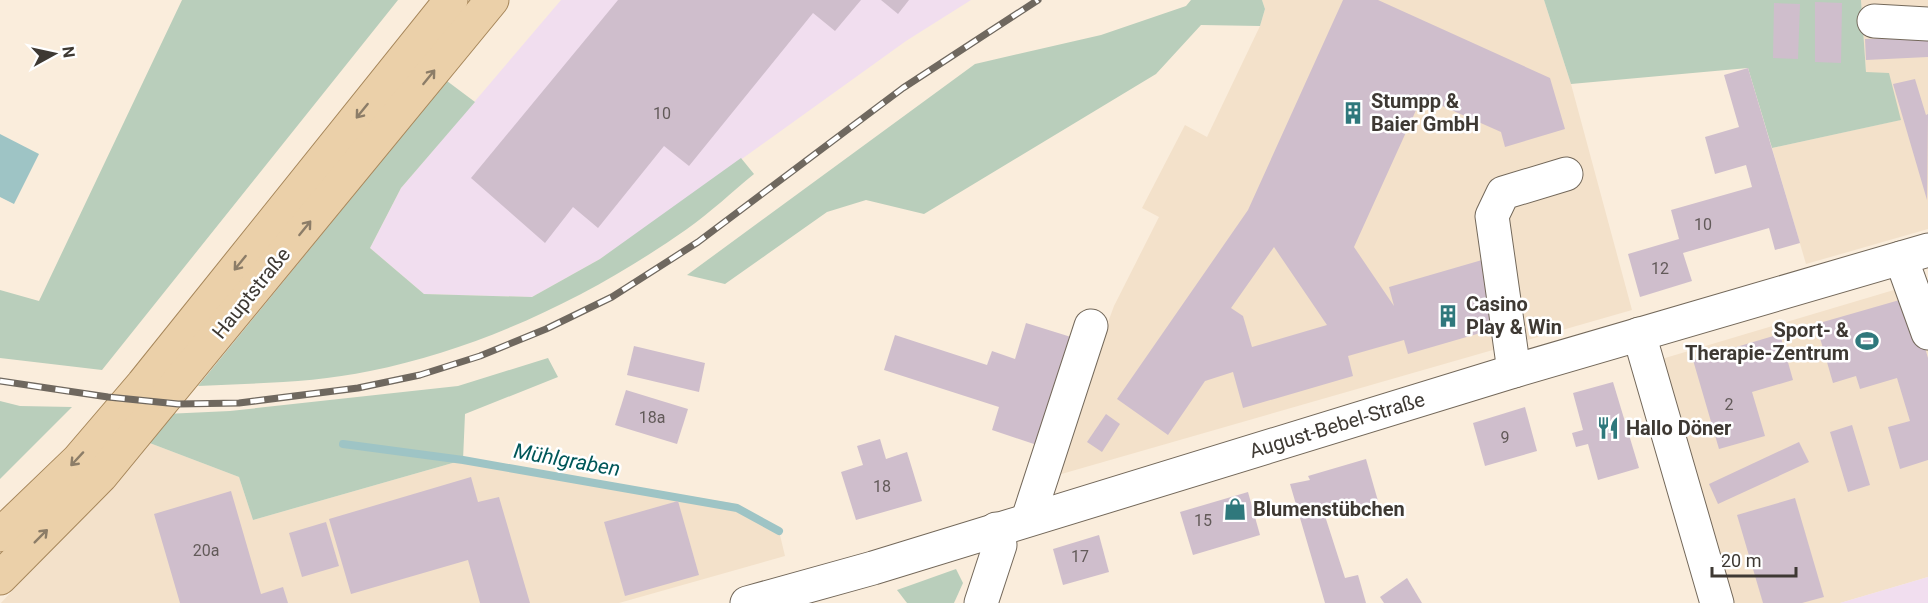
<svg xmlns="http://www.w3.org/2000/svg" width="1928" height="603" viewBox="0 0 1928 603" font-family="Roboto,sans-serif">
<rect width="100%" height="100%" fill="#faeddc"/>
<g fill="#f3e1ca">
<polygon points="1262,0 1544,0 1571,84 1632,310 1051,477 1114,306 1159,217 1142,208 1185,125 1207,137 1260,26 1265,9"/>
<polygon points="1861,0 1928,0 1928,229 1806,264 1772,148 1900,120 1866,72"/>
<polygon points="1914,284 1928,331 1928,577 1840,603 1725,603 1655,361"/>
<polygon points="147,442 239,477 253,520 463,460 738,504 779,531 785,556 619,603 1,603"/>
</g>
<g fill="#f1deef">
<polygon points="561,0 971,0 906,41 643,230 600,259 532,297 424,294 370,248 401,188"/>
<polygon points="1928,577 1928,603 1840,603"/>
</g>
<g fill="#b9cebb">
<polygon points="182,0 398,0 102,370 0,358 0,290 39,301"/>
<polygon points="1191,0 1262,0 1265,9 1260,26 1201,25 1156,74 924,214 866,200 827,212 725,284 687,275 975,64 1101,35 1186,6"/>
<polygon points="1544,0 1861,0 1866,72 1889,73 1901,120 1772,148 1748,68 1571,84"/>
<path d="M447,81L475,102L401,188L370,248L424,294L532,297L600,259L741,158L754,174C732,192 711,212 687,229C593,295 484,348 370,371C314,383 255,383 198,386Z"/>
<polygon points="548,358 558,377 465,414 463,460 253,520 239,477 147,442 165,414 230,411 458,386"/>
<polygon points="0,401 20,406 72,407 0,479"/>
<polygon points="956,569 963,583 954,603 907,603 897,590"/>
</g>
<polygon fill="#9ec4c5" points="0,134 39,154 14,204 0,197"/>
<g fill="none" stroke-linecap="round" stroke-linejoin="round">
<polyline stroke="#9ec4c5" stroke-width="8" points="343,444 463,460 737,508 779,531"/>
</g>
<g fill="#cfbecc" fill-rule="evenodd">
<polygon points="618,0 861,0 835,31 813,13 689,166 664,146 598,228 573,207 545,243 471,178"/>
<polygon points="881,0 909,0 898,14"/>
<path d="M1343,0H1378L1550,78L1565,129L1505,147L1501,132L1422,97L1354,247L1394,306L1389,287L1482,260L1501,327L1408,354L1404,340L1348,356L1353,376L1243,408L1233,372L1205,381L1168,435L1117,399L1248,210ZM1274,247L1327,325L1252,347L1243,316L1231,308Z"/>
<polygon points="1815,2 1842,3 1841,63 1815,62"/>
<polygon points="1774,3 1800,4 1798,59 1773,58"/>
<polygon points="1928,36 1928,57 1866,60 1865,39"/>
<polygon points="1748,68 1800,243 1775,250 1769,228 1683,253 1692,281 1640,297 1628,254 1679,239 1671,210 1752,187 1746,165 1715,174 1705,137 1739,127 1724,75"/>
<polygon points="1915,79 1926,115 1928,114 1927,200 1893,84"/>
<polygon points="1910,297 1928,358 1928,460 1900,469 1888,427 1910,421 1897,378 1860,389 1856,376 1833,383 1816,324"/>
<polygon points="1026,323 1071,337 1037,445 992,430 999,407 884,370 895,335 987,365 992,351 1015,359"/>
<polygon points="1780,334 1793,380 1752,392 1765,436 1719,449 1693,360"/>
<polygon points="634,346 705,363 699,392 627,375"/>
<polygon points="1613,382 1639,468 1598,480 1588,444 1576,447 1572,433 1583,430 1573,393"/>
<polygon points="626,390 688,409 677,444 615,425"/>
<polygon points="1525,407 1537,451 1485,466 1473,423"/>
<polygon points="1106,414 1120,424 1102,452 1087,442"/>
<polygon points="1852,425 1870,485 1848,492 1830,432"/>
<polygon points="880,439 886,459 907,452 922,501 856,520 841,472 863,465 857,446"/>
<polygon points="1799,442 1809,462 1718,504 1709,484"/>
<polygon points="1366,459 1378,501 1325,516 1345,578 1358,575 1366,603 1325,603 1290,484 1310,480 1308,476"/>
<polygon points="471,477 478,502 499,497 530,603 480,603 468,560 351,594 329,519"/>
<polygon points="231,491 261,594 283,587 288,603 180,603 154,514"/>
<polygon points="1248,492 1260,535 1193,555 1180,512"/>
<polygon points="1795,498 1824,597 1802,603 1763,603 1737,515"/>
<polygon points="678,501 699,575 625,596 604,522"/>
<polygon points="326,522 339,566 302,577 289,533"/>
<polygon points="1099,535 1109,572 1063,585 1053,549"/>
<polygon points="1407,578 1422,603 1384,603 1380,597"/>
</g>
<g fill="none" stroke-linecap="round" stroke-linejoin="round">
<g stroke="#73685a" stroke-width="35">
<g id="minor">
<polyline points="1874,21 1928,24"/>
<polyline points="1901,258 1928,333"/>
<polyline points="1639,334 1717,603"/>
<polyline points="1514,371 1492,216 1503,193 1566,174"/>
<polyline points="1028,519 1091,326"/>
<polyline points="747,603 873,568 1514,371 1928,250"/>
<polyline points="981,603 1000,545 996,529"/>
</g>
</g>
<g stroke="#a6865a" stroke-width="35">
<g id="major">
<polyline points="0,535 78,460 143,384 451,0"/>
<polyline points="0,578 101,476 492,0"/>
</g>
</g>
<use href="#minor" stroke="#fff" stroke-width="33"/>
<use href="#major" stroke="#ebd0a9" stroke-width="33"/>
<g stroke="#6f685f" stroke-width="7">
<polyline id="rail" points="0,381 108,397 178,404 239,403 358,388 420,375 480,356 546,329 612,297 698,242 903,88 1038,0"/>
</g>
<use href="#rail" stroke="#fff" stroke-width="4.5" stroke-dasharray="14" stroke-linecap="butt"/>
</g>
<defs><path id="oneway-shaft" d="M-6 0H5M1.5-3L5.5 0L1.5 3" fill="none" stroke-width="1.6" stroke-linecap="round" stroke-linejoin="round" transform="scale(1.5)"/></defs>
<g stroke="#8c7d68">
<use href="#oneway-shaft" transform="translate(429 77) rotate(-51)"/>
<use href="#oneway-shaft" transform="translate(362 111) rotate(129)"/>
<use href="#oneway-shaft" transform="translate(305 228) rotate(-51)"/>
<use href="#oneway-shaft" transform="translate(240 263) rotate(129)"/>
<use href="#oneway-shaft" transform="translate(77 459) rotate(133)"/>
<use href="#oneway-shaft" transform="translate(41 536) rotate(-45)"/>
</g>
<defs>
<g id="building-bare" transform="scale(1.8)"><path d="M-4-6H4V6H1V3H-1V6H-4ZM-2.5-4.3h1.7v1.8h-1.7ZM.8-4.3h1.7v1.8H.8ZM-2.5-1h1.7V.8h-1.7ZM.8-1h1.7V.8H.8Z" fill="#2f787c" stroke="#fff" stroke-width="2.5" paint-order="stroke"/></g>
<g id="stadium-bare" transform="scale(1.8)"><path d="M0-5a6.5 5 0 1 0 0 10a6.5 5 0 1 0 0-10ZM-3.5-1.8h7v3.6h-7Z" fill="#2f787c" stroke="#fff" stroke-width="2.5" paint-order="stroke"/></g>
<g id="restaurant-bare" transform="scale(1.8)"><path d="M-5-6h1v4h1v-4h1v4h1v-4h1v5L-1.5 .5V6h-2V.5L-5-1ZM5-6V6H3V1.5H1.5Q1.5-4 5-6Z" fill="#2f787c" stroke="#fff" stroke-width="2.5" paint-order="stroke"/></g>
<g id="shop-bare" transform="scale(1.8)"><path d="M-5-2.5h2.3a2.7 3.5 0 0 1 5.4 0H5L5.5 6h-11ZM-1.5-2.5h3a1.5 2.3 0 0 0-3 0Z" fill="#2f787c" stroke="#fff" stroke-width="2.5" paint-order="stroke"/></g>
</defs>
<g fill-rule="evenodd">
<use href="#building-bare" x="1353" y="113"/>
<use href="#building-bare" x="1448" y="316"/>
<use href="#stadium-bare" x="1867" y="341"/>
<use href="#restaurant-bare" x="1608" y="428"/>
<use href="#shop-bare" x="1235" y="509"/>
</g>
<g text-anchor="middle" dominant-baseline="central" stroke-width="5" stroke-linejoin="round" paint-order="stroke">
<g font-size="16" fill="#625a59">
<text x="662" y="113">10</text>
<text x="1703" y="224">10</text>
<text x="1660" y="268">12</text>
<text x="1729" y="404">2</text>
<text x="652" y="417">18a</text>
<text x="1505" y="437">9</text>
<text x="882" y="486">18</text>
<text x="1203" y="520">15</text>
<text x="206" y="550">20a</text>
<text x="1080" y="556">17</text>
</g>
<g font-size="20" font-weight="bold" fill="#3e3933" stroke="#fff" text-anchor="start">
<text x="1371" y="101">Stumpp &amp;<tspan x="1371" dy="23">Baier GmbH</tspan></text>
<text x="1466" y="304">Casino<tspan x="1466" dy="23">Play &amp; Win</tspan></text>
<text x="1849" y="330" text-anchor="end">Sport- &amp;<tspan x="1849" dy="23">Therapie-Zentrum</tspan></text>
<text x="1626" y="428">Hallo Döner</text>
<text x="1253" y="509">Blumenstübchen</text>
</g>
<g font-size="20" fill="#3e3933" stroke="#fff">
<text transform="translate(251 293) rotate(-51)">Hauptstraße</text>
<text transform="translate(1337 425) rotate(-17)">August-Bebel-Straße</text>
</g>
<g font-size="21" font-style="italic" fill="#005759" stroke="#fff">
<text transform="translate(567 460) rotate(10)">Mühlgraben</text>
</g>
</g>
<g transform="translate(54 54) rotate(82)" stroke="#ffffff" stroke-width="4.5" paint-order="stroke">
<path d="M0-4.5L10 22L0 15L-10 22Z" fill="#3e3933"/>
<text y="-9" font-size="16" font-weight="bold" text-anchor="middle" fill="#3e3933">N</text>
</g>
<path d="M1712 567v9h84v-9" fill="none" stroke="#3e3933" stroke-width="3"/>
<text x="1721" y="567" font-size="18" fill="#3e3933" stroke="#ffffff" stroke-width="4.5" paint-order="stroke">20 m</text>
</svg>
